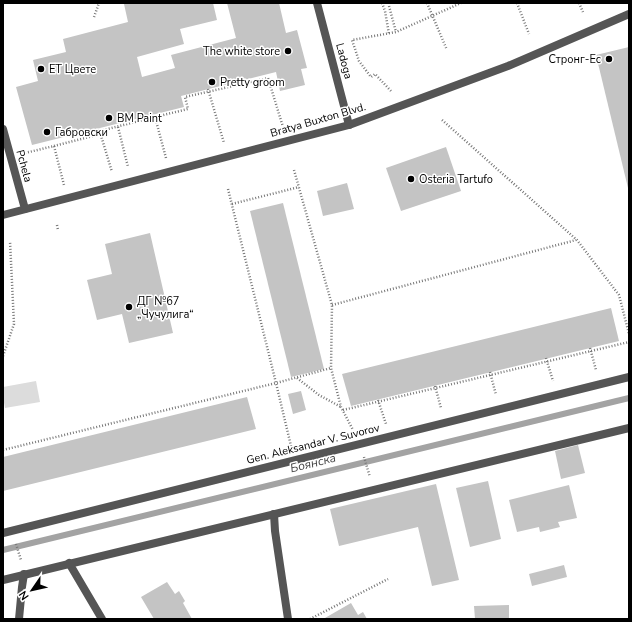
<svg xmlns="http://www.w3.org/2000/svg" width="632" height="622" viewBox="0 0 632 622" font-family="'Nunito Sans',sans-serif">
<rect width="100%" height="100%" fill="#fff"/>
<polygon fill="#dcdcdc" points="36,381 40,402 5,408 3,397 3,387"/>
<g fill="none" stroke-linecap="round" stroke-linejoin="round">
<polyline stroke="#a3a3a3" stroke-width="6" points="3,550 629,398"/>
</g>
<g fill="#c4c4c4">
<polygon points="129,3 213,3 217,20 180,29 184,44 137,57 142,77 175,68 171,55 236,38 227,3 279,3 286,33 297,30 307,68 301,69 305,85 280,91 276,72 181,96 184,107 32,145 16,87 38,81 33,60 66,52 63,39 128,22 124,4"/>
<polygon points="629,47 629,187 628,188 596,55"/>
<polygon points="446,147 461,191 401,211 386,168"/>
<polygon points="347,183 354,209 323,216 317,191"/>
<polygon points="283,203 324,369 291,377 250,211"/>
<polygon points="150,233 173,333 129,343 122,314 97,320 87,280 112,274 105,244"/>
<polygon points="611,308 619,341 351,406 342,374"/>
<polygon points="301,391 306,410 293,414 288,394"/>
<polygon points="247,397 256,429 3,491 3,457"/>
<polygon points="578,445 585,473 561,479 555,451"/>
<polygon points="488,481 501,539 470,547 456,488"/>
<polygon points="436,484 459,580 432,586 418,527 339,546 330,509"/>
<polygon points="569,485 577,518 558,522 560,527 540,532 539,527 517,532 509,500"/>
<polygon points="564,565 567,577 532,586 529,574"/>
<polygon points="167,582 175,594 179,591 185,601 183,603 192,619 154,619 141,597"/>
<polygon points="351,603 358,615 363,612 367,619 326,619 325,618"/>
<polygon points="509,605 509,619 475,619 474,606"/>
</g>
<g fill="none" stroke-linecap="round" stroke-linejoin="round">
<g stroke="#777" stroke-width="2.5" stroke-dasharray="1 2" stroke-linecap="butt">
<polyline points="382,3 385,11 389,34"/>
<polyline points="427,3 447,50"/>
<polyline points="517,3 529,34"/>
<polyline points="579,3 583,12"/>
<polyline points="389,6 396,32"/>
<polyline points="94,17 99,3"/>
<polyline points="208,89 224,143"/>
<polyline points="391,91 375,74 371,77 359,61 352,40 396,32 461,3"/>
<polyline points="442,120 577,240 619,295 629,334"/>
<polyline points="118,127 128,167"/>
<polyline points="99,129 112,172"/>
<polyline points="100,131 155,117 155,114"/>
<polyline points="54,146 101,134"/>
<polyline points="25,153 54,146 64,185"/>
<polyline points="166,158 155,117 188,109 185,97 268,78 283,127"/>
<polyline points="294,170 332,305 331,368 341,407 353,430"/>
<polyline points="228,189 276,383 291,446"/>
<polyline points="232,204 299,187"/>
<polyline points="57,225 58,230"/>
<polyline points="332,305 576,240"/>
<polyline points="590,348 596,370"/>
<polyline points="3,356 14,324 10,241"/>
<polyline points="546,358 553,381"/>
<polyline points="490,372 496,395"/>
<polyline points="297,378 319,395 341,407"/>
<polyline points="435,386 441,408"/>
<polyline points="378,400 386,424"/>
<polyline points="343,410 629,342"/>
<polyline points="3,450 276,383 331,368"/>
<polyline points="364,457 370,477"/>
<polyline points="16,544 21,560"/>
<polyline points="310,619 388,579"/>
</g>
<g stroke="#555" stroke-width="8">
<polyline points="274,514 275,531 288,619"/>
<polyline points="69,563 102,619"/>
</g>
<g stroke="#555" stroke-width="8">
<polyline points="317,3 349,125"/>
<polyline points="3,129 25,209"/>
<polyline points="3,533 629,377"/>
<polyline points="3,580 629,428"/>
<polyline points="19,619 22,587 24,574"/>
</g>
<polyline stroke="#555" stroke-width="8" points="3,215 349,125 508,66 629,14"/>
</g>
<g fill="#000" stroke="#fff" stroke-width="1.5">
<circle cx="288" cy="51" r="4"/>
<circle cx="609" cy="59" r="4"/>
<circle cx="41" cy="69" r="4"/>
<circle cx="212" cy="82" r="4"/>
<circle cx="109" cy="118" r="4"/>
<circle cx="47" cy="132" r="4"/>
<circle cx="411" cy="179" r="4"/>
<circle cx="129" cy="307" r="4"/>
</g>
<g text-anchor="middle" dominant-baseline="central" stroke-width="3" stroke-linejoin="round" paint-order="stroke">
<g font-size="11" fill="#000" stroke="#fff" text-anchor="start">
<text x="280" y="51" text-anchor="end">The white store</text>
<text x="601" y="59" text-anchor="end">Стронг-Ес</text>
<text x="49" y="69">ЕТ Цвете</text>
<text x="220" y="82">Pretty groom</text>
<text x="117" y="118">BM Paint</text>
<text x="55" y="132">Габровски</text>
<text x="419" y="179">Osteria Tartufo</text>
<text x="137" y="301">ДГ №67<tspan x="137" dy="13">„Чучулига“</tspan></text>
</g>
<g font-size="11" fill="#000" stroke="#fff">
<text transform="translate(344 61) rotate(75)">Ladoga</text>
<text transform="translate(318 120) rotate(-16)">Bratya Buxton Blvd.</text>
<text transform="translate(24 166) rotate(75)">Pchela</text>
<text transform="translate(313 444) rotate(-14)">Gen. Aleksandar V. Suvorov</text>
</g>
<g font-size="12" font-style="italic" fill="#444" stroke="#fff">
<text transform="translate(313 463) rotate(-14)">Боянска</text>
</g>
</g>
<rect width="632" height="622" fill="none" stroke="#000000" stroke-width="8"/>
<g transform="translate(32 590) rotate(236)" stroke="#ffffff" stroke-width="3" paint-order="stroke">
<path d="M0-3L7 15L0 10L-7 15Z" fill="#000000"/>
<text y="-6" font-size="11" font-weight="bold" text-anchor="middle" fill="#000000">N</text>
</g>
</svg>
